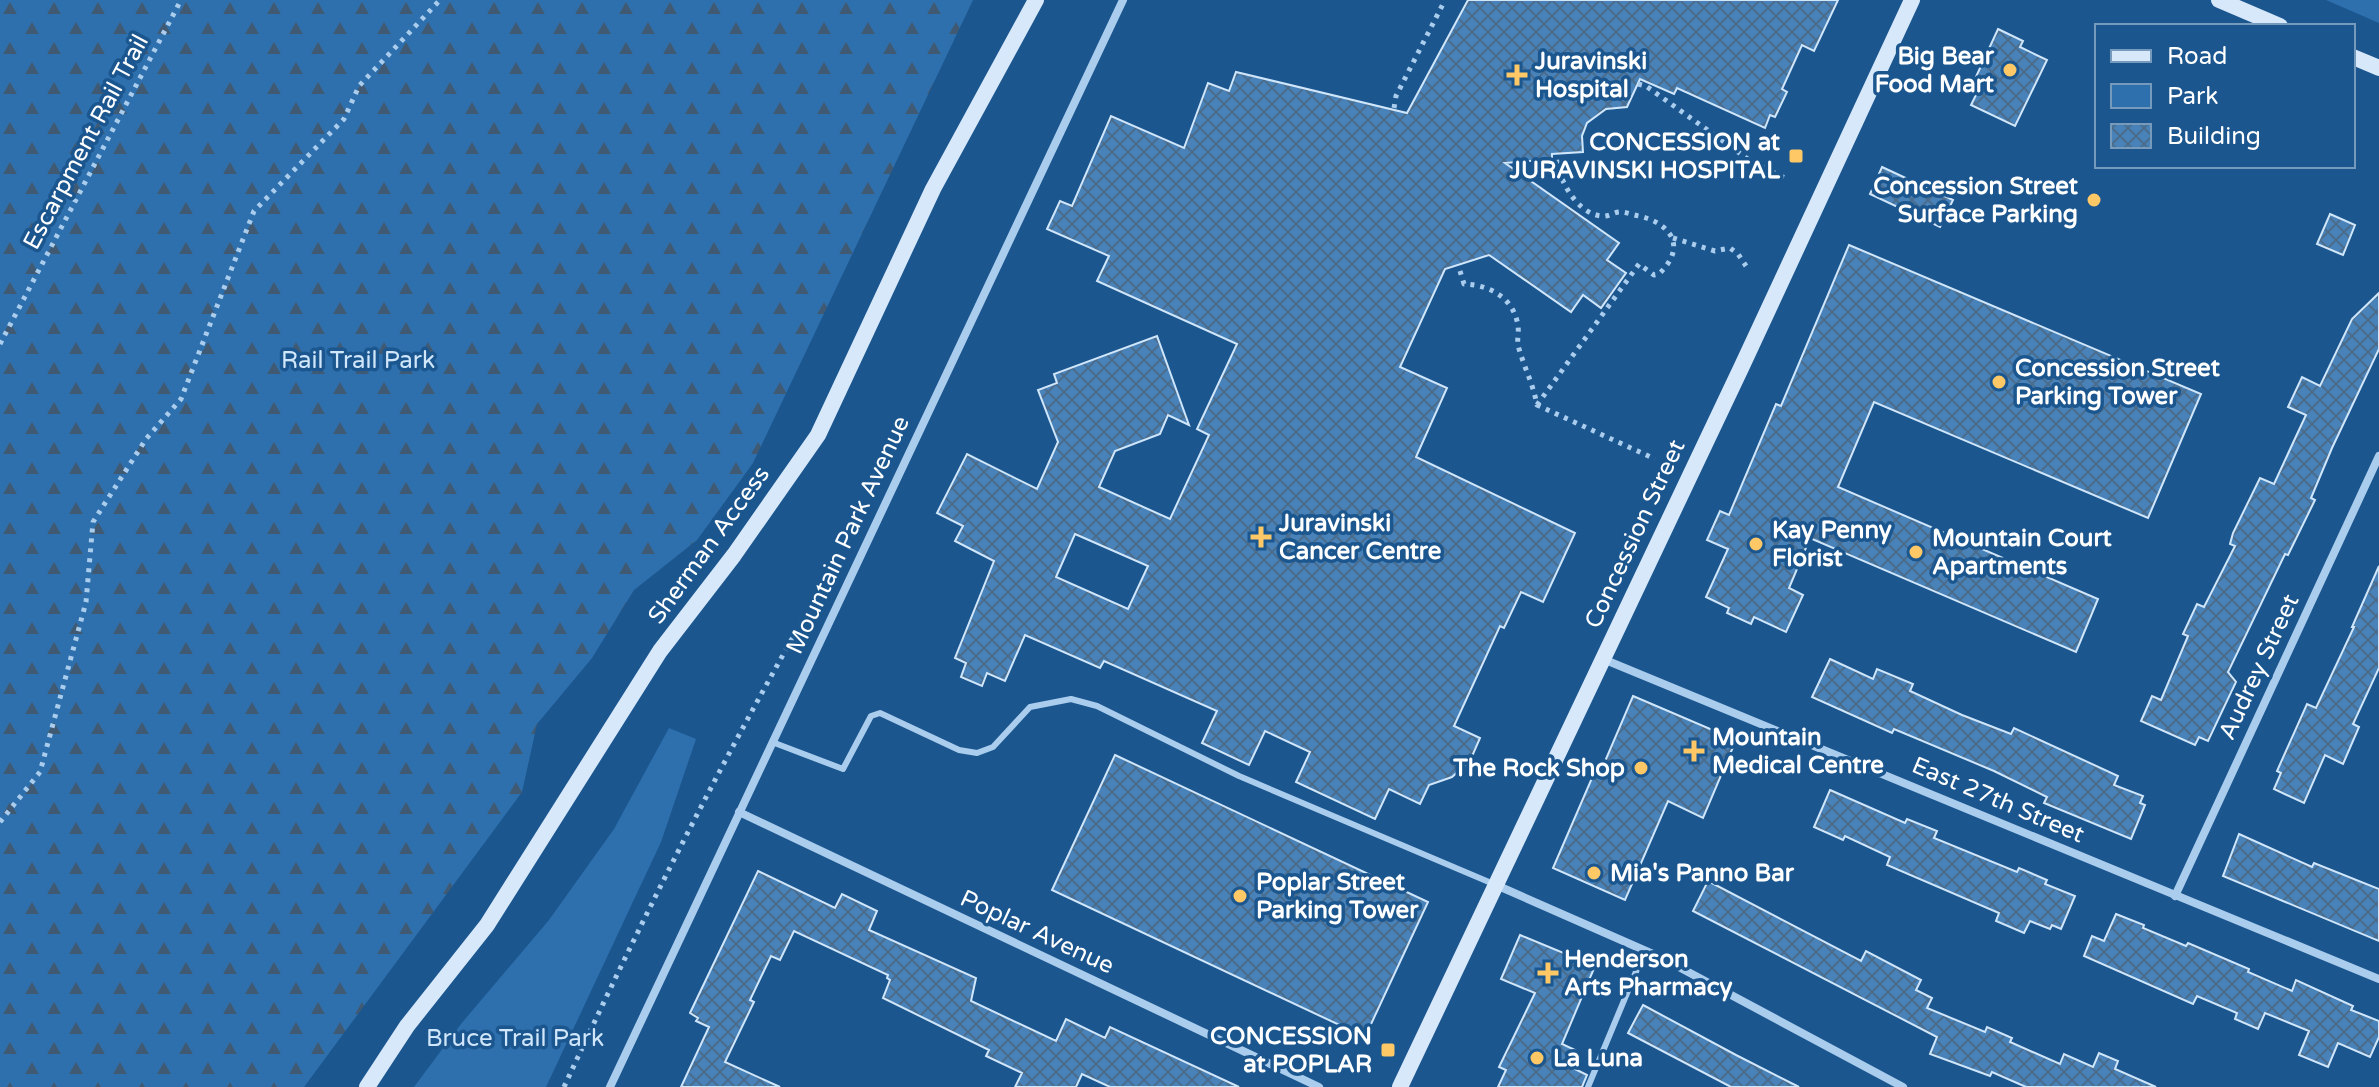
<svg xmlns="http://www.w3.org/2000/svg" width="2379" height="1087" viewBox="0 0 2379 1087" font-family="'Varela Round',sans-serif">
<defs>
<pattern id="forest-firs" width="22" height="20" patternUnits="userSpaceOnUse" patternTransform="scale(2)"><rect width="22" height="20" fill="#2e70ad"/><path d="M5 1l3.5 6h-7zM16 11l3.5 6h-7z" fill="#405a73"/></pattern>
<pattern id="building-cross-hatch" width="8" height="8" patternUnits="userSpaceOnUse" patternTransform="scale(2)"><rect width="8" height="8" fill="#4882b8"/><path d="M0 0l8 8M0 8l8-8" fill="none" stroke="#4a6c8d"/></pattern>
</defs>
<rect width="100%" height="100%" fill="#1b568f"/>
<polygon fill="url(#forest-firs)" points="0,0 973,0 753,463 697,540 634,590 592,658 537,724 522,792 304,1087 0,1087"/>
<g fill="#2e70ad">
<polygon points="2326,0 2379,0 2379,23"/>
<polygon points="669,728 696,739 661,842 546,1087 414,1087 461,1024 549,920 614,829"/>
</g>
<g fill="url(#building-cross-hatch)" stroke="#d0e6fa" stroke-width="2" fill-rule="evenodd">
<path d="M1468,0H1838L1814,51L1802,45L1782,89L1787,92L1775,117L1770,115L1765,128L1677,88L1674,94L1640,79L1627,107L1606,109L1587,123L1582,136L1583,152L1552,154V159L1505,163L1619,243L1607,260L1626,273L1601,308L1583,295L1571,312L1489,255L1445,269L1400,367L1447,388L1416,457L1575,533L1543,602L1521,592L1504,628L1500,626L1454,726L1480,738L1470,761L1452,777L1429,785L1420,804L1389,789L1375,819L1296,782L1310,752L1265,731L1249,765L1202,743L1217,711L1104,661L1100,668L1025,635L1005,681L987,673L982,686L961,677L966,663L955,658L994,561L955,541L963,526L937,513L967,454L1037,489L1058,442L1038,390L1057,383L1054,374L1157,336L1189,425L1168,415L1160,434L1115,451L1099,487L1170,519L1209,435L1197,429L1237,344L1097,281L1109,256L1047,229L1060,201L1072,206L1111,116L1184,148L1208,83L1229,91L1236,72L1407,113ZM1075,534L1148,566L1128,609L1056,577Z"/>
<polygon points="1998,29 2023,41 2020,47 2047,60 2015,126 1971,105 1981,85 1974,81"/>
<polygon points="1882,167 1953,200 1940,227 1870,194"/>
<polygon points="2330,214 2355,225 2343,255 2317,244"/>
<polygon points="1849,245 2201,394 2148,518 1874,402 1838,487 2098,599 2076,652 1810,538 1789,588 1803,595 1786,632 1754,617 1751,624 1727,613 1729,608 1706,597 1728,549 1707,540 1720,511 1729,515 1776,404 1781,406"/>
<polygon points="2379,293 2379,349 2332,448 2311,498 2315,500 2288,555 2285,554 2228,672 2236,682 2208,741 2199,737 2195,745 2141,721 2152,696 2161,700 2188,636 2183,634 2197,604 2204,607 2235,546 2230,544 2233,533 2260,478 2274,484 2292,445 2306,415 2288,407 2302,377 2320,386 2352,319"/>
<polygon points="2379,566 2379,668 2353,724 2359,727 2343,764 2325,755 2304,803 2274,789 2281,773 2277,771 2307,704 2316,708 2354,627 2352,627"/>
<polygon points="1830,659 1873,679 1877,669 1913,684 1910,691 1962,715 2011,734 2014,728 2118,776 2114,785 2143,796 2140,803 2145,805 2131,839 2044,803 2047,797 1994,771 1894,729 1892,733 1812,697"/>
<polygon points="1633,696 1736,740 1703,818 1668,801 1625,900 1553,868 1595,771 1600,773"/>
<polygon points="1115,755 1428,902 1365,1037 1052,890"/>
<polygon points="1830,790 1905,823 1907,819 1937,831 1934,838 2017,872 2019,868 2047,880 2045,884 2075,896 2061,929 2052,925 2050,929 2030,921 2024,933 1996,921 1999,913 1887,865 1890,857 1845,836 1843,840 1814,827"/>
<polygon points="2239,834 2312,867 2314,863 2379,889 2379,941 2223,876"/>
<polygon points="758,871 835,908 842,894 877,911 869,930 976,978 971,1001 1056,1041 1066,1019 1105,1038 1110,1027 1239,1087 1110,1087 1082,1074 1076,1087 1015,1087 1022,1073 986,1056 989,1050 883,998 890,980 887,978 888,975 794,931 780,960 771,956 750,1000 754,1002 725,1062 780,1087 681,1087 709,1027 696,1021 698,1018 690,1013"/>
<polygon points="1708,881 1861,961 1866,951 1921,980 1916,990 1932,998 1927,1008 1985,1032 1987,1027 2012,1038 2010,1042 2060,1064 2064,1054 2093,1067 2099,1053 2118,1061 2115,1069 2156,1087 2026,1087 1992,1072 1990,1076 1930,1054 1937,1037 1693,911"/>
<polygon points="2116,914 2144,925 2143,928 2186,946 2188,943 2249,969 2248,972 2292,991 2296,980 2353,1006 2351,1010 2379,1021 2379,1037 2370,1057 2338,1043 2328,1067 2299,1055 2309,1031 2265,1013 2258,1029 2235,1019 2237,1013 2197,996 2193,1004 2084,956 2092,936 2104,941"/>
<polygon points="1520,935 1595,966 1562,1044 1575,1050 1567,1065 1587,1075 1582,1087 1498,1087 1506,1070 1499,1067 1535,993 1501,979"/>
<polygon points="1643,1005 1736,1055 1799,1087 1731,1087 1628,1033"/>
</g>
<g fill="none" stroke-linecap="round" stroke-linejoin="round">
<g stroke="#aacdee" stroke-width="5" stroke-dasharray="4 6" stroke-linecap="butt">
<polyline points="1638,84 1646,86 1752,162 1787,179"/>
<polyline points="1394,108 1396,96 1445,0"/>
<polyline points="1673,238 1715,251 1730,248 1738,254 1746,266"/>
<path d="M1460,271L1464,284C1490,285 1514,298 1518,326C1519,332 1517,339 1518,345C1523,365 1533,383 1537,405L1655,459"/>
<polyline points="0,344 181,0"/>
<path d="M1537,405L1639,264L1654,275L1659,274C1687,247 1672,224 1639,216C1633,215 1626,212 1620,212C1614,212 1608,217 1602,216C1576,214 1557,177 1556,154"/>
<polyline points="0,822 40,772 86,602 93,522 146,439 181,399 254,211 344,119 359,86 440,0"/>
<path d="M564,1087C645,912 732,740 830,573"/>
</g>
<g stroke="#aacdee" stroke-width="6">
<polyline points="772,742 843,769 871,716 880,713 959,750 977,753 993,747 1030,707 1071,699 1097,706 1239,776 1496,885"/>
<polyline points="1588,1087 1645,950"/>
</g>
<g stroke="#aacdee" stroke-width="8">
<polyline points="1603,659 2379,979"/>
<polyline points="739,812 1319,1087"/>
<polyline points="1496,885 1662,958 1903,1087"/>
<polyline points="2175,896 2379,456"/>
<polyline points="610,1087 1123,0"/>
</g>
<g stroke="#d7e8fa" stroke-width="16">
<polyline points="2219,0 2280,26"/>
<polyline points="2353,57 2379,68"/>
<polyline points="367,1087 407,1026 487,925 660,651 734,555 818,435 933,189 1036,0"/>
<polyline points="1400,1087 1742,366 1912,0"/>
</g>
</g>
<g fill="#ffc867" stroke="#1b568f" stroke-width="3">
<circle cx="2010" cy="70" r="8"/>
<path d="M1513 63h8v8h8v8h-8v8h-8v-8h-8v-8h8z"/>
<rect x="1788" y="148" width="16" height="16" rx="4"/>
<circle cx="2094" cy="200" r="8"/>
<circle cx="1999" cy="382" r="8"/>
<path d="M1257 525h8v8h8v8h-8v8h-8v-8h-8v-8h8z"/>
<circle cx="1756" cy="544" r="8"/>
<circle cx="1916" cy="552" r="8"/>
<path d="M1690 739h8v8h8v8h-8v8h-8v-8h-8v-8h8z"/>
<circle cx="1641" cy="768" r="8"/>
<circle cx="1594" cy="873" r="8"/>
<circle cx="1240" cy="896" r="8"/>
<path d="M1544 961h8v8h8v8h-8v8h-8v-8h-8v-8h8z"/>
<rect x="1380" y="1042" width="16" height="16" rx="4"/>
<circle cx="1537" cy="1058" r="8"/>
</g>
<g text-anchor="middle" dominant-baseline="central" stroke-width="7" stroke-linejoin="round" paint-order="stroke">
<g font-size="24" font-weight="bold" fill="#fff" stroke="#1b568f" text-anchor="start">
<text x="1994" y="56" text-anchor="end">Big Bear<tspan x="1994" dy="28">Food Mart</tspan></text>
<text x="1535" y="61">Juravinski<tspan x="1535" dy="28">Hospital</tspan></text>
<text x="1780" y="142" text-anchor="end">CONCESSION at<tspan x="1780" dy="28">JURAVINSKI HOSPITAL</tspan></text>
<text x="2078" y="186" text-anchor="end">Concession Street<tspan x="2078" dy="28">Surface Parking</tspan></text>
<text x="2015" y="368">Concession Street<tspan x="2015" dy="28">Parking Tower</tspan></text>
<text x="1279" y="523">Juravinski<tspan x="1279" dy="28">Cancer Centre</tspan></text>
<text x="1772" y="530">Kay Penny<tspan x="1772" dy="28">Florist</tspan></text>
<text x="1932" y="538">Mountain Court<tspan x="1932" dy="28">Apartments</tspan></text>
<text x="1712" y="737">Mountain<tspan x="1712" dy="28">Medical Centre</tspan></text>
<text x="1625" y="768" text-anchor="end">The Rock Shop</text>
<text x="1610" y="873">Mia's Panno Bar</text>
<text x="1256" y="882">Poplar Street<tspan x="1256" dy="28">Parking Tower</tspan></text>
<text x="1564" y="959">Henderson<tspan x="1564" dy="28">Arts Pharmacy</tspan></text>
<text x="1372" y="1036" text-anchor="end">CONCESSION<tspan x="1372" dy="28">at POPLAR</tspan></text>
<text x="1553" y="1058">La Luna</text>
</g>
<g font-size="24" fill="#fff" stroke="#1b568f">
<text transform="translate(86 142) rotate(-62)">Escarpment Rail Trail</text>
<text transform="translate(1635 534) rotate(-65)">Concession Street</text>
<text transform="translate(848 535) rotate(-65)">Mountain Park Avenue</text>
<text transform="translate(709 545) rotate(-54)">Sherman Access</text>
<text transform="translate(2259 667) rotate(-65)">Audrey Street</text>
<text transform="translate(1998 800) rotate(23)">East 27th Street</text>
<text transform="translate(1037 932) rotate(25)">Poplar Avenue</text>
</g>
<g font-size="24" fill="#d0e6fa" stroke="#1b568f">
<text x="358" y="360">Rail Trail Park</text>
<text x="515" y="1038">Bruce Trail Park</text>
</g>
</g>
<rect x="2095" y="24" width="260" height="144" fill="#1b568f" stroke="#769abc" stroke-width="2"/>
<rect x="2111" y="50" width="40" height="12" fill="#d7e8fa" stroke="#769abc" stroke-width="2"/>
<text x="2167" y="64" font-size="24" fill="#ffffff">Road</text>
<rect x="2111" y="84" width="40" height="24" fill="#2e70ad" stroke="#769abc" stroke-width="2"/>
<text x="2167" y="104" font-size="24" fill="#ffffff">Park</text>
<rect x="2111" y="124" width="40" height="24" fill="url(#building-cross-hatch)" stroke="#769abc" stroke-width="2"/>
<text x="2167" y="144" font-size="24" fill="#ffffff">Building</text>
</svg>
